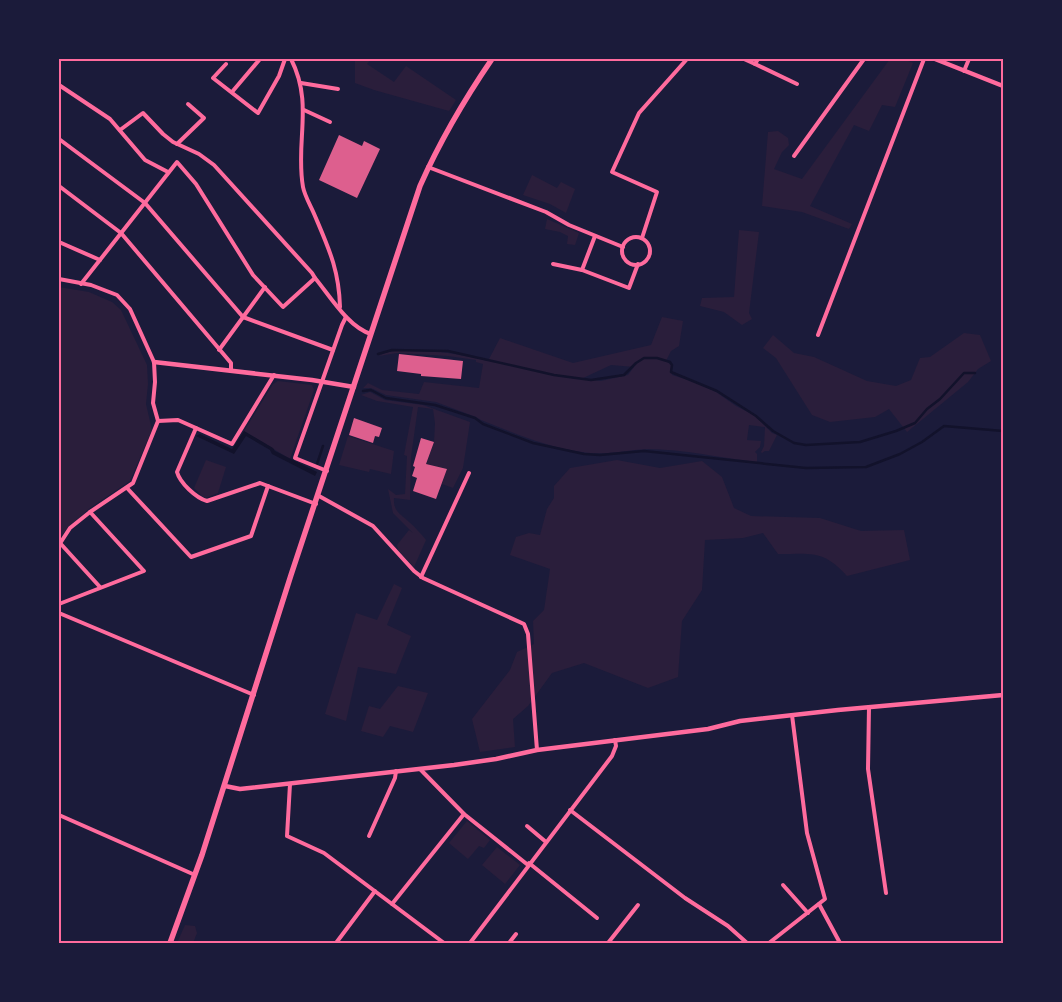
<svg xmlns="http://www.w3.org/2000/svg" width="1062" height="1002" viewBox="0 0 1062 1002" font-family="'Noto Sans',sans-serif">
<rect width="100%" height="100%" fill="#1b1b3a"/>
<g fill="#2a1e3b" fill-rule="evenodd">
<polygon points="355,59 371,59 367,64 394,82 406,66 456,100 449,111 374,90 355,83"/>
<polygon points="890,59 904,59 913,63 895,107 882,105 869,131 854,125 810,206 852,224 849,229 802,212 762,206 768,132 778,131 788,138 789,145 782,152 774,169 802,179"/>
<polygon points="532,175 557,188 561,182 575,189 566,213 550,204 523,195"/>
<polygon points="547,219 579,233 575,245 567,244 568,236 560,232 545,229"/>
<polygon points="739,230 759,232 749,313 752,319 742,325 724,312 700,306 702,298 734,297"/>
<polygon points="59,287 89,292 112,302 121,310 147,365 148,384 146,404 152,430 130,481 90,508 68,527 59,539"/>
<path d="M662,317L683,321L679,346L671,351L666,361L671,365L672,375L701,384L716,392L736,406L754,415L772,433L777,435L769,451H765L762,453L761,452L764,446L765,427L749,425L747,440L761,441L760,447L755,452L757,454V462C720,458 684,449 647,449C626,450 604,456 582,452C547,447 514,433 481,420L476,417L436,402L386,395L371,388H363L368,383L382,390L419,394L424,382L479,388L483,364L476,362V360L448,356L397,353L379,356C402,342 462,355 488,361L500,338L573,363L651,345ZM611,365L634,367L628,375L601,381L581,379Z"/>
<polygon points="964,333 980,335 991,361 978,369 968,382 907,432 889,409 875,417 830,422 812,415 776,358 763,348 773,335 794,353 814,357 867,381 896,386 911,380 920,358 930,357"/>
<polygon points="278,381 312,385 314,390 290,459 244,431 273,384"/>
<path d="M370,392L385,400L423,405L470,422L463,468L453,488L442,484L447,469L426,464L434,442L435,423L433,409L418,407L411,457L410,500L394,498C393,512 401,514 409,522C415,527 421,534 426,540L414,567L398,550L397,545L409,530L413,533L393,513L388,489L396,495L405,494L407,456L404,455L413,407L377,401L361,395Z"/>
<polygon points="348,436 394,451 391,474 370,469 369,472 339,465"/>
<polygon points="206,460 226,467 218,493 206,498 202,496 194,488"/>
<path d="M617,460L660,468L702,461L722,477L734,508L751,516L820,518L861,531L904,530L910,560L847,576C823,549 811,554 778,554L763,533L743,538L705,540L702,590L682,621L678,677L648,688L584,663L552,673L528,706L513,719L515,747L480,752L472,719L510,670L517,652L534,644L533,621L544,610L550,569L510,555L516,537L529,533L540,535L547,509L554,498V486L570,468Z"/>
<polygon points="394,584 402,588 387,625 411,636 396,674 358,667 346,721 325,714 356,613 377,620"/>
<polygon points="398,686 428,693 413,732 390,726 383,737 361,731 369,706 380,709"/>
<polygon points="467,821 490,840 484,848 479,846 468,859 449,843"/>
<polygon points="497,847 520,865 505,884 482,865"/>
<polygon points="185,925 195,926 197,933 193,943 177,943"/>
</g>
<polygon fill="#12122b" points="244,431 273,448 275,451 317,472 315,476 272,454 270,450 246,436 234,454 196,436 200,434 232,449"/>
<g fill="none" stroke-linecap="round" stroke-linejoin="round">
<g stroke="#12122b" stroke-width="2.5">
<polyline points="378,354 392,350 448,351 554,375 591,380 624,375 636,363 644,358 657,358 670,362 672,365 671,372 717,391 756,416 773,431 794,443 806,445 860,442 896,431 915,423 927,409 940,399 964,373 975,373"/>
<polyline points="363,391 371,390 386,398 435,405 475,418 483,424 533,443 584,454 600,455 644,451 806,468 866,467 900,454 922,442 944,426 1003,431"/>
<polyline points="317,464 323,446"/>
</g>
</g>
<g fill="#dd5f8e">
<polygon points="339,135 362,146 364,141 380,149 357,198 319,180"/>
<polygon points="399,354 463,361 461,379 421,376 421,374 397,371"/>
<polygon points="354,418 382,428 379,437 375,436 373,443 349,435"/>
<polygon points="421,438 434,442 426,464 447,469 436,499 413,491 417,478 412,476 415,467 413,466"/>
</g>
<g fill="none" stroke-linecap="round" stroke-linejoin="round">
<g stroke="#ff6b9d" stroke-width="4">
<path d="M291,59C314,104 295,142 303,187C305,197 311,206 315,216C329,249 339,270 340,307"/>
<polyline points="744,59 755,64"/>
<polyline points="758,59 755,64 797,84"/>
<polyline points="226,64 213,78 258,113 279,76 285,59"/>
<polyline points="964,71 969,59"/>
<polyline points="301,83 338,89"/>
<polyline points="59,85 110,119 145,160 168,172"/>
<polyline points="232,92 260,59"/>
<polyline points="304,110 330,122"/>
<path d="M120,130L143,113L163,134L173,142L199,154L214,165L312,273L315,278C330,296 348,327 371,334"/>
<polyline points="59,139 145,203 243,317 333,350"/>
<polyline points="177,144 204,118 188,104"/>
<polyline points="794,156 864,59"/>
<polyline points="428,167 546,212 569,225 623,247"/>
<polyline points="59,186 121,233 231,363 231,371"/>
<polyline points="595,236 582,270 629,288 638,264"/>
<circle cx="636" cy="251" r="14"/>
<polyline points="642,238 657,192 612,172 639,113 687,59"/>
<polyline points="59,242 100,260"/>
<polyline points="553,264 582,270"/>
<polyline points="59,279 91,285 117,295 130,309 154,362 155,382 153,403 158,421 133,483 90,512 70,528 59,545"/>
<polyline points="81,284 177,162 196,184 253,275 283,307 315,278"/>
<polyline points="818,335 924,59"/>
<polyline points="219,350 265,287"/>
<polyline points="158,421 178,420 232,444 274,375"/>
<path d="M196,428L177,472C180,483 196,498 207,501L260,483L316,504"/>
<polyline points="327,471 295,458 342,325 346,317"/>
<polyline points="127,488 191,557 251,536 268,486"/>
<polyline points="319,496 373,526 414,571 423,578 524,624 528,634 537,750"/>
<polyline points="60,543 100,587"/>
<polyline points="421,577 469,473"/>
<polyline points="59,604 144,571 90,512"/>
<polyline points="59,613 254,695"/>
<polyline points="869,707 868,769 886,893"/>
<polyline points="420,769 464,814 528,865"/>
<polyline points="290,784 287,836 324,853 444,943"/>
<polyline points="570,810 685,898 728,926 747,943"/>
<polyline points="59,815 195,875"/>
<polyline points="527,826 546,842"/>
<polyline points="369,836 395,778 396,771"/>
<polyline points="529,863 597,918"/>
<polyline points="783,885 808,913"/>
<polyline points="392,904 464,814"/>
<polyline points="819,904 840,943"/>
<polyline points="336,943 375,891"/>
<polyline points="470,943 612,756 616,746 615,740"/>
<polyline points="509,943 516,934"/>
<polyline points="608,943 638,905"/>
<polyline points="769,943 825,899 807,833 792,715"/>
</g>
<g stroke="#ff6b9d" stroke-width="4.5">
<polyline points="935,59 1003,86"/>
<polyline points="154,362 312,380 354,387"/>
<polyline points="225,786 240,789 454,765 496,759 537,750 708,729 740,721 838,710 1003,695"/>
</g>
<path stroke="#ff6b9d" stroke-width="5.5" d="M170,943L202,855L291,575L420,186C440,141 464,100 492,59"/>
</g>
<rect width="1062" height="1002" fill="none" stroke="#1b1b3a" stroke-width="120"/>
<rect x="60" y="60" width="942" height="882" fill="none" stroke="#ff6b9d" stroke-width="2"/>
</svg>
